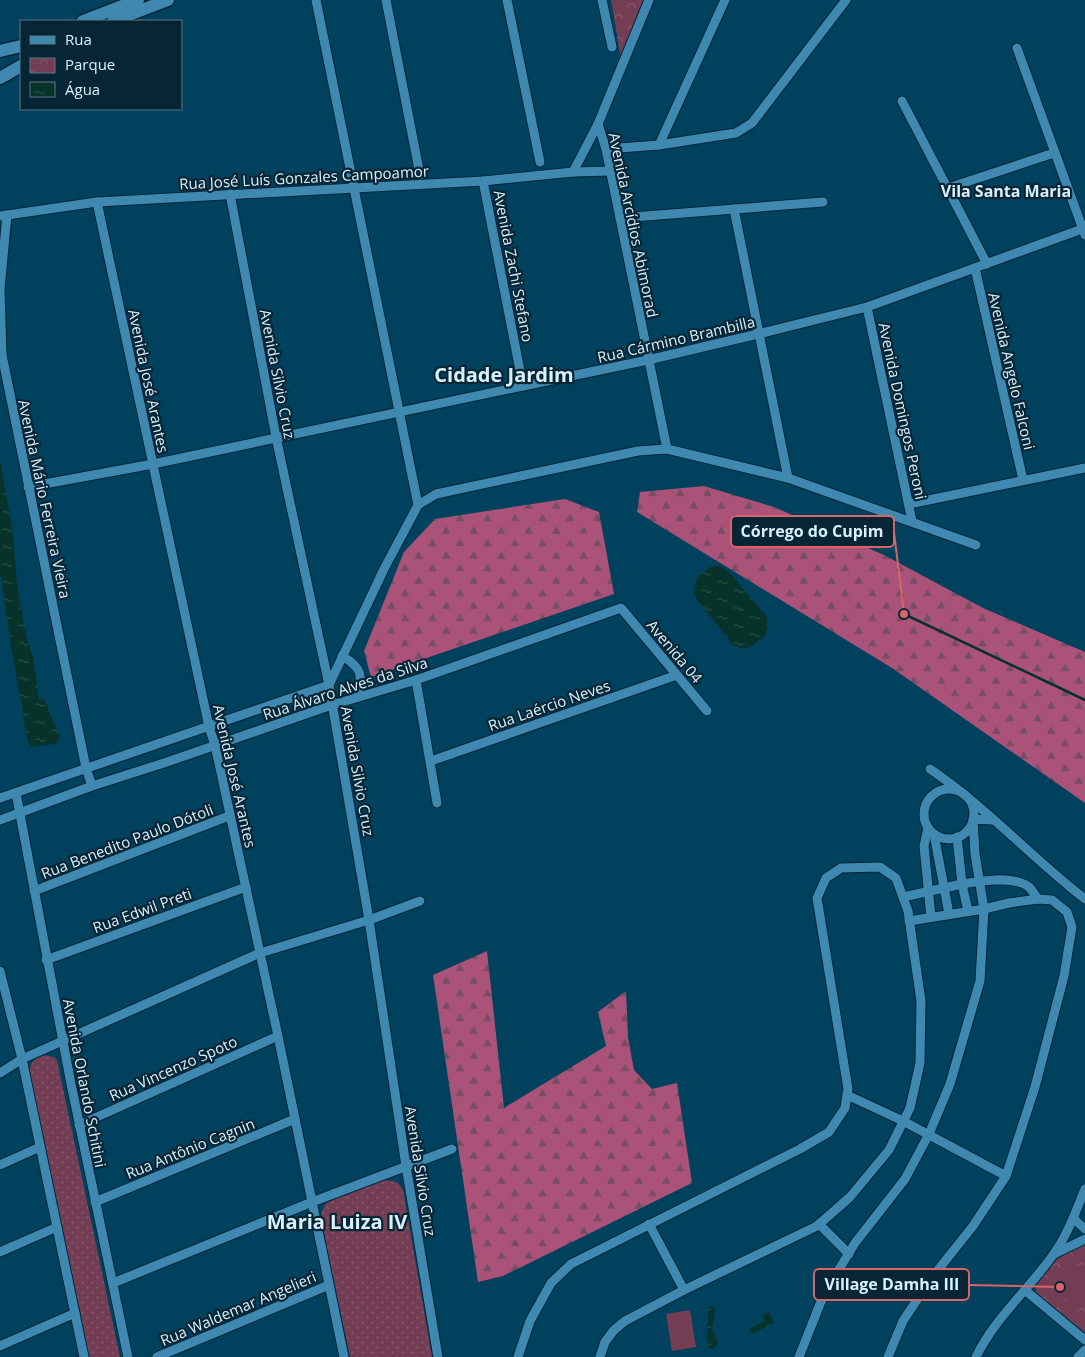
<svg xmlns="http://www.w3.org/2000/svg" width="1085" height="1357" viewBox="0 0 1085 1357" font-family="'Open Sans',sans-serif">
<defs>
<pattern id="grass-dots" width="8" height="8" patternUnits="userSpaceOnUse" patternTransform="scale(1.25)"><rect width="8" height="8" fill="#733d53"/><path d="M2 2h.1M6 6h.1" fill="none" stroke="#86596d" stroke-width="1.8" stroke-linecap="round"/></pattern>
<pattern id="forest-firs" width="22" height="20" patternUnits="userSpaceOnUse" patternTransform="scale(1.25)"><rect width="22" height="20" fill="#ab5278"/><path d="M5 1l3.5 6h-7zM16 11l3.5 6h-7z" fill="#764d62"/></pattern>
<pattern id="park-crowns" width="20" height="18" patternUnits="userSpaceOnUse" patternTransform="scale(1.25)"><rect width="20" height="18" fill="#733d53"/><path d="M2 6a3 3 0 1 1 6 0M12 15a3 3 0 1 1 6 0" fill="none" stroke="#86596d"/></pattern>
<pattern id="water-ripples" width="26" height="14" patternUnits="userSpaceOnUse" patternTransform="scale(1.25)"><rect width="26" height="14" fill="#063229"/><path d="M2 4q2-2 4 0t4 0M15 11q2-2 4 0t4 0" fill="none" stroke="#2a5049"/></pattern>
</defs>
<rect width="100%" height="100%" fill="#00415e"/>
<g fill="url(#grass-dots)">
<path d="M43,1055L54,1057L57,1060L120,1357H89L30,1074C29,1063 33,1060 43,1055Z"/>
<path d="M385,1180L397,1182L403,1189L432,1357H350L321,1220C321,1213 323,1206 328,1202C338,1194 372,1185 385,1180Z"/>
</g>
<g fill="url(#forest-firs)">
<polygon points="704,486 774,507 884,555 983,608 1085,652 1085,803 892,668 637,512 640,492"/>
<polygon points="565,499 599,512 614,594 371,677 364,651 404,552 435,519"/>
<polygon points="487,951 504,1108 606,1046 598,1012 626,991 628,1037 634,1070 652,1089 677,1083 692,1183 503,1276 478,1282 433,975"/>
</g>
<g fill="url(#park-crowns)">
<polygon points="611,0 646,0 621,59"/>
<path d="M1085,1243V1333C1075,1325 1044,1305 1038,1297C1028,1282 1055,1258 1067,1251C1073,1248 1079,1245 1085,1243Z"/>
</g>
<g fill="#733d53">
<polygon points="1085,1264 1085,1298 1067,1304 1057,1274"/>
<polygon points="690,1310 696,1347 672,1351 666,1314"/>
</g>
<g fill="url(#water-ripples)">
<path d="M0,460L13,534L17,584L26,636L33,657L39,700L44,699L60,738L55,744L30,747C24,732 24,717 21,701C13,661 7,622 2,582L0,575Z"/>
<polygon points="717,566 723,567 729,572 767,617 768,627 765,636 751,647 742,649 733,645 698,601 694,593 697,577 710,567"/>
<path d="M711,1306H713L715,1311L712,1329L718,1343L714,1349L708,1347C705,1335 710,1322 708,1308Z"/>
<polygon points="769,1312 774,1323 751,1334 749,1329 765,1321 763,1315"/>
</g>
<g fill="none" stroke-linecap="round" stroke-linejoin="round">
<polyline stroke="#063229" stroke-width="2.5" points="904,614 1085,700"/>
<g stroke="#00263a" stroke-width="11">
<g id="street">
<polyline points="316,0 418,505"/>
<polyline points="386,0 420,175"/>
<polyline points="507,0 540,162"/>
<polyline points="602,0 612,47"/>
<polyline points="1017,48 1085,235"/>
<polyline points="902,101 987,264"/>
<polyline points="598,124 606,149 667,449"/>
<polyline points="659,145 725,0"/>
<polyline points="606,149 659,145 736,133 752,123 846,0"/>
<polyline points="573,172 598,124 649,0"/>
<polyline points="483,181 523,386"/>
<polyline points="948,188 1054,153"/>
<polyline points="230,194 276,437 329,685 369,920 406,1166 438,1357"/>
<polyline points="97,202 209,727 215,745 278,1036 344,1357"/>
<polyline points="734,209 788,478"/>
<polyline points="7,215 0,289 2,355 86,768 92,786"/>
<polyline points="0,216 97,202 483,181 573,172 610,171"/>
<polyline points="620,218 823,202"/>
<polyline points="975,268 1023,480"/>
<polyline points="867,307 912,521"/>
<polyline points="28,487 153,464 523,386 648,360 758,334 867,307 1085,228"/>
<polyline points="909,504 1085,468"/>
<path d="M342,656C363,668 362,675 358,697"/>
<polyline points="416,680 437,803"/>
<polyline points="431,761 677,675"/>
<path d="M930,769C986,807 1032,858 1085,899"/>
<circle cx="949" cy="814" r="25"/>
<polyline points="16,793 71,1084 128,1357"/>
<polyline points="0,798 329,685 384,569 418,505 436,494 638,451 667,449 788,478 976,545"/>
<polyline points="0,820 92,786 164,763 332,705 416,680 621,608 707,711"/>
<polyline points="928,828 924,846 931,917"/>
<polyline points="934,834 949,914"/>
<path d="M957,837L962,884C979,881 1014,875 1029,887C1032,890 1035,895 1038,899"/>
<polyline points="34,891 229,816"/>
<polyline points="903,897 962,884 968,911"/>
<polyline points="46,960 246,887"/>
<polyline points="0,971 22,1059 84,1357"/>
<polyline points="0,1073 22,1059 260,953 369,920 420,901"/>
<polyline points="847,1095 903,1121 1006,1176"/>
<polyline points="79,1125 278,1036"/>
<polyline points="0,1165 40,1147"/>
<polyline points="95,1202 295,1119"/>
<polyline points="1073,1218 1085,1229"/>
<polyline points="649,1224 684,1290"/>
<polyline points="819,1224 849,1254"/>
<polyline points="0,1252 57,1227"/>
<polyline points="1054,1254 1085,1239"/>
<polyline points="113,1283 312,1202 452,1149"/>
<polyline points="1026,1291 1085,1340"/>
<polyline points="0,1346 75,1313"/>
<polyline points="157,1357 329,1285"/>
<polyline points="518,1357 530,1321 551,1283 571,1264 800,1149 829,1132 845,1108 848,1089 817,898 826,878 841,868 880,867 896,878 908,911 921,1001 920,1063 910,1108 889,1150 850,1197 817,1226 684,1290 625,1321 614,1330 605,1342 600,1357"/>
<polyline points="799,1357 824,1294 855,1243 905,1179 929,1134 950,1084 980,981 984,909 975,854 973,819 993,820"/>
<polyline points="888,1357 903,1321 930,1280 973,1226 1006,1176 1035,1087 1064,976 1072,927 1067,912 1052,900 1038,899 1009,903 984,909 909,921"/>
<path d="M976,1357C994,1319 1029,1289 1053,1255C1067,1236 1076,1211 1085,1189"/>
<polyline points="1078,1357 1085,1350"/>
</g>
</g>
<g stroke="#00263a" stroke-width="15">
<g id="secondary">
<polyline points="83,21 138,0"/>
<polyline points="113,21 168,0"/>
<polyline points="0,51 21,46"/>
<polyline points="0,78 21,66"/>
</g>
</g>
<use href="#street" stroke="#3f89b1" stroke-width="9"/>
<use href="#secondary" stroke="#3f89b1" stroke-width="12"/>
</g>
<g text-anchor="middle" dominant-baseline="central" stroke-width="4.5" stroke-linejoin="round" paint-order="stroke">
<g font-size="15" fill="#dbf0fd" stroke="#062636">
<text transform="translate(304 177) rotate(-3)">Rua José Luís Gonzales Campoamor</text>
<text transform="translate(634 225) rotate(78)">Avenida Arcídios Abimorad</text>
<text transform="translate(514 266) rotate(79)">Avenida Zachi Stefano</text>
<text transform="translate(676 339) rotate(-13)">Rua Cármino Brambilla</text>
<text transform="translate(1012 371) rotate(77)">Avenida Angelo Falconi</text>
<text transform="translate(278 374) rotate(79)">Avenida Silvio Cruz</text>
<text transform="translate(149 381) rotate(78)">Avenida José Arantes</text>
<text transform="translate(903 411) rotate(78)">Avenida Domingos Peroni</text>
<text transform="translate(45 499) rotate(78)">Avenida Mário Ferreira Vieira</text>
<text transform="translate(675 651) rotate(50)">Avenida 04</text>
<text transform="translate(345 688) rotate(-18)">Rua Álvaro Alves da Silva</text>
<text transform="translate(549 705) rotate(-19)">Rua Laércio Neves</text>
<text transform="translate(358 771) rotate(80)">Avenida Silvio Cruz</text>
<text transform="translate(235 776) rotate(77)">Avenida José Arantes</text>
<text transform="translate(127 841) rotate(-21)">Rua Benedito Paulo Dótoli</text>
<text transform="translate(142 910) rotate(-20)">Rua Edwil Preti</text>
<text transform="translate(173 1068) rotate(-24)">Rua Vincenzo Spoto</text>
<text transform="translate(85 1083) rotate(79)">Avenida Orlando Schitini</text>
<text transform="translate(190 1148) rotate(-22)">Rua Antônio Cagnin</text>
<text transform="translate(421 1171) rotate(81)">Avenida Silvio Cruz</text>
<text transform="translate(238 1308) rotate(-23)">Rua Waldemar Angelieri</text>
</g>
<g font-size="16" font-weight="bold" fill="#dbf0fd" stroke="#062636">
<text x="1006" y="191">Vila Santa Maria</text>
</g>
<g font-size="20" font-weight="bold" fill="#dbf0fd" stroke="#062636">
<text x="504" y="374">Cidade Jardim</text>
<text x="337" y="1221">Maria Luiza IV</text>
</g>
</g>
<path fill="none" stroke="#d86468" stroke-width="2" d="M904 614L894 532M1060 1287L969 1285"/>
<g fill="#d86468" stroke="#062636" stroke-width="2">
<circle cx="904" cy="614" r="5"/>
<circle cx="1060" cy="1287" r="5"/>
</g>
<g fill="#062636" stroke="#d86468" stroke-width="2">
<rect x="731" y="516" width="163" height="31" rx="5"/>
<rect x="814" y="1269" width="155" height="31" rx="5"/>
</g>
<g font-size="16" text-anchor="middle" font-weight="bold" fill="#dbf0fd">
<text x="812" y="537">Córrego do Cupim</text>
<text x="892" y="1290">Village Damha III</text>
</g>
<rect x="20" y="20" width="162" height="90" fill="#062636" stroke="#5b7786"/>
<rect x="30" y="36" width="25" height="8" fill="#3f89b1" stroke="#5b7786"/>
<text x="65" y="45" font-size="15" fill="#dbf0fd">Rua</text>
<rect x="30" y="58" width="25" height="15" fill="url(#park-crowns)" stroke="#5b7786"/>
<text x="65" y="70" font-size="15" fill="#dbf0fd">Parque</text>
<rect x="30" y="82" width="25" height="15" fill="url(#water-ripples)" stroke="#5b7786"/>
<text x="65" y="95" font-size="15" fill="#dbf0fd">Água</text>
</svg>
